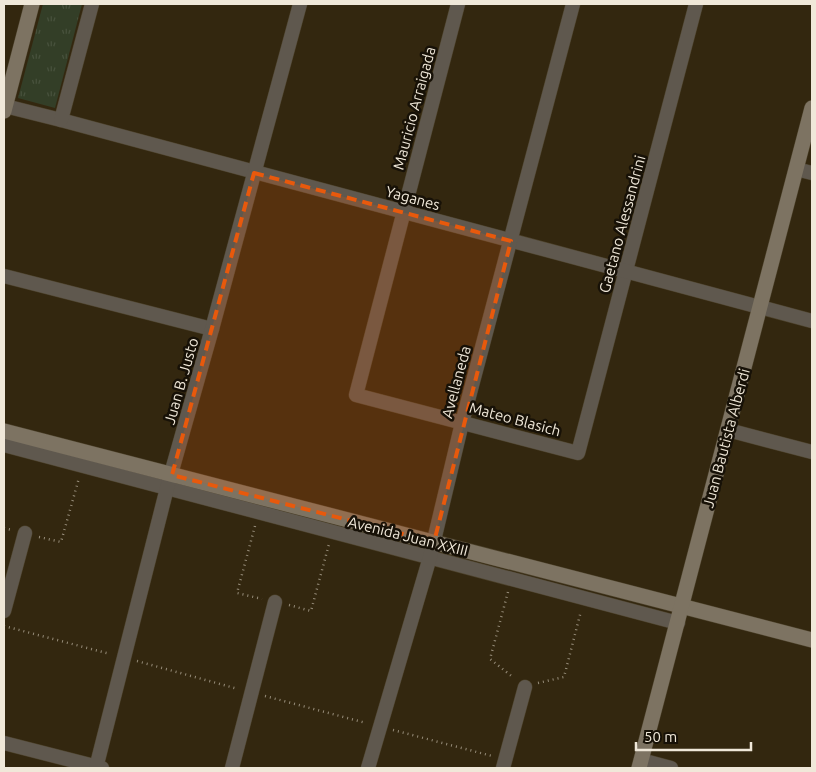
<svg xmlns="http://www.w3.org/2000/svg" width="816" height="772" viewBox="0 0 816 772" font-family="Ubuntu,sans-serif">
<defs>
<pattern id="grass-tufts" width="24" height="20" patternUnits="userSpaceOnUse" patternTransform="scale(1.25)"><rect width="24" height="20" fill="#333e27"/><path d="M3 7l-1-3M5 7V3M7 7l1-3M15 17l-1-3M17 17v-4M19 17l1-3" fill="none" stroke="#47513c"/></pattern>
</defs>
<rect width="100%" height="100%" fill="#33270f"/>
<polygon fill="url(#grass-tufts)" points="43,4 82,4 55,108 18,98"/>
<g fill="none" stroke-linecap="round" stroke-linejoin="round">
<g stroke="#4d422b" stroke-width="15">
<g id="street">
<polyline points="458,4 356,395 578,453 696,4"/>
<polyline points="5,106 61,120 812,321"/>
<polyline points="61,120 92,4"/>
<polyline points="796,169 812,173"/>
<polyline points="4,276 212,329"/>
<polyline points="728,430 812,452"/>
<polyline points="4,445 678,623"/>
<polyline points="4,611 25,533"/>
<polyline points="4,743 102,768"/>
<polyline points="641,760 671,768"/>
<polyline points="96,768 167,488 212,329 300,4"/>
<polyline points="232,768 275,602"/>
<polyline points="368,768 430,557 462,423 573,4"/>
<polyline points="503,768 525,687"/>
</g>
</g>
<g stroke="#4d422b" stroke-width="16">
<g id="secondary">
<polyline points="4,111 32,4"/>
<polyline points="4,431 812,640"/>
<polyline points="639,768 812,108"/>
</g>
</g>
<g stroke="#978d7a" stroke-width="2.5" stroke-dasharray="1 4" stroke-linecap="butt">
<polyline points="255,526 237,593 262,599"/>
<polyline points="4,528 12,530"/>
<polyline points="39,537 61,542 79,478"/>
<polyline points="508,592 490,659 514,678"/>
<polyline points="289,605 311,611 329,544"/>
<polyline points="4,626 110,654"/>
<polyline points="137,661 238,689"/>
<polyline points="538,683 564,677 581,611"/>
<polyline points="265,696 366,723"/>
<polyline points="393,730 492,756"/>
</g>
<use href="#street" stroke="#5f584e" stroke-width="14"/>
<use href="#secondary" stroke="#7d7362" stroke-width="15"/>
</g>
<path fill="#e8590c" fill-opacity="0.2" stroke="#e8590c" stroke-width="4" stroke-dasharray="10 6" stroke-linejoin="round" d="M254,173L511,241L434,542L172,475Z"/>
<g text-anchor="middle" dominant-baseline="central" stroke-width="5" stroke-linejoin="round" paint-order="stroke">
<g font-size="15" fill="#f0e8d9" stroke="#171107">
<text transform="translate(414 108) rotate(-75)">Mauricio Arraigada</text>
<text transform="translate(413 198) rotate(15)">Yaganes</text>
<text transform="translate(622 224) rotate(-75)">Gaetano Alessandrini</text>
<text transform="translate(181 381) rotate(-74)">Juan B. Justo</text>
<text transform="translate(456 382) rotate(-75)">Avellaneda</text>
<text transform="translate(515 419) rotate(15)">Mateo Blasich</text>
<text transform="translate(726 438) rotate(-75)">Juan Bautista Alberdi</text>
<text transform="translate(408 536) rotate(14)">Avenida Juan XXIII</text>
</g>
</g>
<rect width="816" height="772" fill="none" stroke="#f0e8d9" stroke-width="10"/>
<path d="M636 742v8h115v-8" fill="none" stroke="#f0e8d9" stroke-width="2.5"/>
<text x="644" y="742" font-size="15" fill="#f0e8d9" stroke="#171107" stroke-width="4" paint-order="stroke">50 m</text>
</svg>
